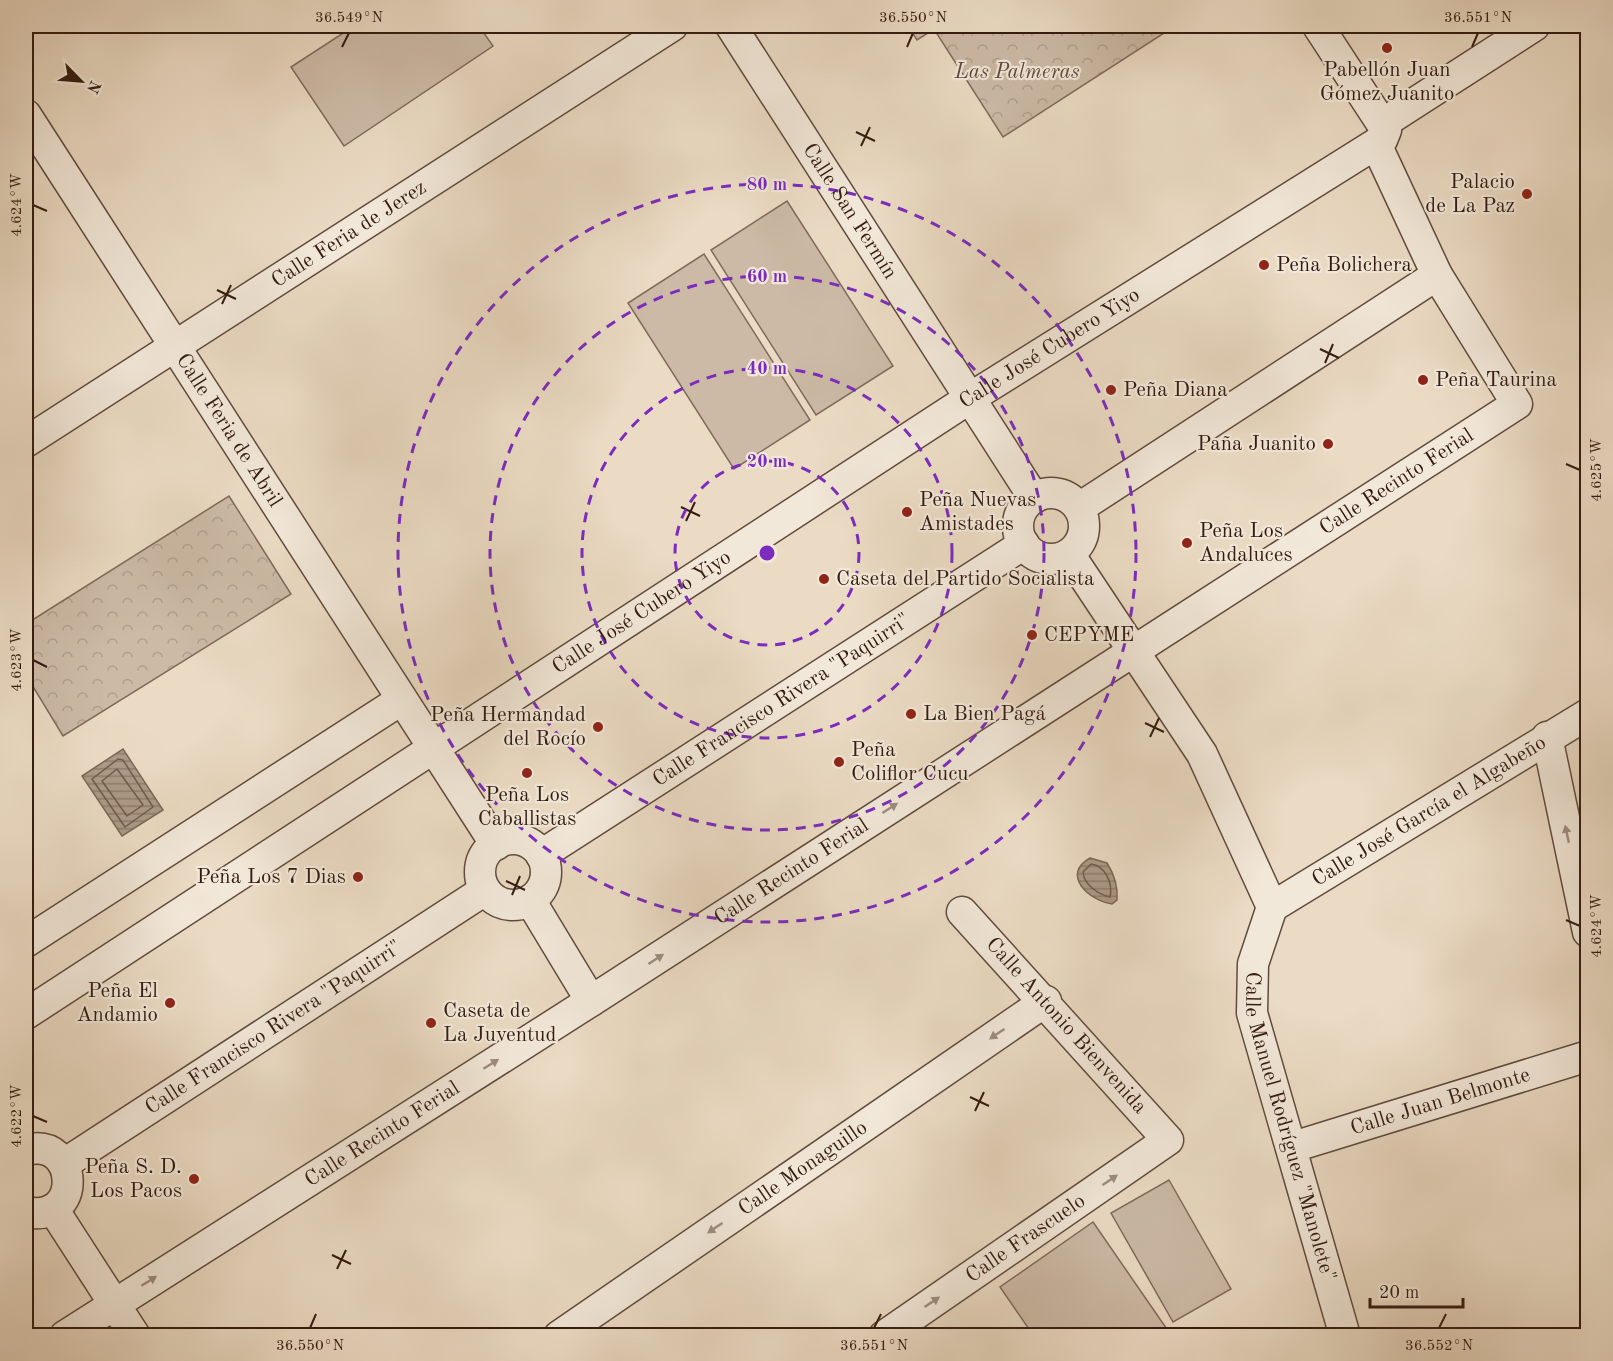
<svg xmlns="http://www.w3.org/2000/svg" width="1613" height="1361" viewBox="0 0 1613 1361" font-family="'Old Standard TT',serif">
<defs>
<pattern id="forest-crowns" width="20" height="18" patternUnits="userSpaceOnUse" patternTransform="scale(1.5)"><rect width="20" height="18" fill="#ccbaa6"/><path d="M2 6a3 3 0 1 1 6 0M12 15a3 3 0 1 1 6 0" fill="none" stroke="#b09f8e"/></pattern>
<pattern id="water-rules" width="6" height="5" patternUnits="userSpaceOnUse" patternTransform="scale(1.5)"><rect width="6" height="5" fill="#ac9a87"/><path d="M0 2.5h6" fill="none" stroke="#8d7d6d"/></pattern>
</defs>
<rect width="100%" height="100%" fill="#ebdbc4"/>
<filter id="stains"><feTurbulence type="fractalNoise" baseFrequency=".00333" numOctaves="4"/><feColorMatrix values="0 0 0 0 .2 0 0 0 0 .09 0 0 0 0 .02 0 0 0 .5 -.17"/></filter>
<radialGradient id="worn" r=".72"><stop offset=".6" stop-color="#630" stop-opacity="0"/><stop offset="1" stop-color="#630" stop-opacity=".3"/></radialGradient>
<g fill="#ccbaa6" stroke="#806a5c" stroke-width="1.5">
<polygon points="354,26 479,26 493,46 344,146 291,67"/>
<polygon points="787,201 893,366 816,415 711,250"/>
<polygon points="704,254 810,420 734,469 628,303"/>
<polygon points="1169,1180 1231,1289 1173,1322 1111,1213"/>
<polygon points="1093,1222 1171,1335 1033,1335 1000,1287"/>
</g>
<g fill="url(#forest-crowns)" stroke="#806a5c" stroke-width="1.5">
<polygon points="908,26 1175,26 1003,137 934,29 917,40"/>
<polygon points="229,496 291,594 63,736 26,675 26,624"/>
</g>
<g fill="url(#water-rules)" stroke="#7c6758" stroke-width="1.5">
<polygon points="123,749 163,810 122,836 82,776"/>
<path d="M1090,858L1107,863C1114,874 1118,888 1117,900L1112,904C1090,901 1060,875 1090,858Z"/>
</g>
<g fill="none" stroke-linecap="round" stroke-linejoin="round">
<g stroke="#705a4c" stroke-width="1.5">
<polygon points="118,759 123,760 153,807 125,827 92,779"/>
<polygon points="117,769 143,805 127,816 102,781"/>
<path d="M1091,864C1106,866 1113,884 1110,897C1098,894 1084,885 1083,872Z"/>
</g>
<g stroke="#614b3e" stroke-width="33">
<g id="minor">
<path id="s1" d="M731,26L1034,498"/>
<path id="s2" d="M26,115L496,845"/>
<polyline points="1382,124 1534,26"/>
<path id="s3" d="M26,442L672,26"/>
<circle cx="1051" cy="526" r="33"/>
<polyline points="1079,508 1437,275"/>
<path id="s4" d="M1069,554L1202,754L1272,907L1253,964L1252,1013L1345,1336"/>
<polyline points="1547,737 1588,932"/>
<circle cx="513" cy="872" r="33"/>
<path id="s5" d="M541,855L1024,544"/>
<polyline points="530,900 591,1001"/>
<path id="s6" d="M1272,907L1588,714"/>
<polyline points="26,942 401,700"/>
<path id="s7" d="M26,1014L970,398L1382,140L1386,130L1318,26"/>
<path id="s8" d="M1293,1147L1588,1056"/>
<path d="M26,1150C79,1136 84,1224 26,1212"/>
<path id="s9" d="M64,1164L485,890"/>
<polyline points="53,1209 135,1336"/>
<path id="s10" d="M65,1336L591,1001L1517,404L1437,275L1376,144"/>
<path id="s11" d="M559,1336L1046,1001"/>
<path id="s12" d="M884,1336L1168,1140L962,912"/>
</g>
</g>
<use href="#minor" stroke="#f2e8d9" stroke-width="30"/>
</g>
<defs><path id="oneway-solid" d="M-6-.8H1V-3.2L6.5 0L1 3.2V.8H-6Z" transform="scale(1.5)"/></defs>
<g fill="#9c8c7f">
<use href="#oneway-solid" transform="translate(890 808) rotate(-33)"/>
<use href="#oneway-solid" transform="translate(1567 834) rotate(-102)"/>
<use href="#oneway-solid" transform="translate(656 959) rotate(-33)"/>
<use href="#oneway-solid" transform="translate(997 1034) rotate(146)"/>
<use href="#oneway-solid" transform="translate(491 1064) rotate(-32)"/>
<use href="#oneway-solid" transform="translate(1110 1180) rotate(-34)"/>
<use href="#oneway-solid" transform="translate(715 1228) rotate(146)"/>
<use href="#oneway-solid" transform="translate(149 1281) rotate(-32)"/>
<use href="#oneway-solid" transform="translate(932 1302) rotate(-34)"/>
</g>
<path fill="none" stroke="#331b11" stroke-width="2" d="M342,47L349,33M907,47L913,33M1472,47L1478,33M856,132L875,141M861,146L870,127M33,205L47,211M217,290L236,299M222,304L231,285M1320,349L1339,358M1325,363L1333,344M1566,464L1580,470M681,507L700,516M686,521L695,502M33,660L47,667M1145,723L1164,732M1150,737L1159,718M506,881L525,890M512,895L520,876M1566,920L1580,926M970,1097L989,1106M975,1111L984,1092M33,1116L47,1122M332,1255L351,1264M337,1269L346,1250M310,1328L316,1314M874,1328L881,1314M1439,1328L1446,1314"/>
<g fill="none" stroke="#7b2cbf" stroke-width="3" stroke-dasharray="10 8">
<circle cx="767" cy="553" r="92"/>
<circle cx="767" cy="553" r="185"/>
<circle cx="767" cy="553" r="277"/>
<circle cx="767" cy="553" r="369"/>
</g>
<g fill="#8f2418" stroke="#f2e8d9" stroke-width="2">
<circle cx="1387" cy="48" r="6"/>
<circle cx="1527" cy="194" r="6"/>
<circle cx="1264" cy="265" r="6"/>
<circle cx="1423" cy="380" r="6"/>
<circle cx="1111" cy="390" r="6"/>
<circle cx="1328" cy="444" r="6"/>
<circle cx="907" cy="512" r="6"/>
<circle cx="1187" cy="543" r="6"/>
<circle cx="824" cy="579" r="6"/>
<circle cx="1032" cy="635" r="6"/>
<circle cx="911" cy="714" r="6"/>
<circle cx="598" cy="727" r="6"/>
<circle cx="839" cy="762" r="6"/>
<circle cx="527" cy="773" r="6"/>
<circle cx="358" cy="877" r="6"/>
<circle cx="170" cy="1003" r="6"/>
<circle cx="431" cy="1023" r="6"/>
<circle cx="194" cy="1179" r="6"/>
</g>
<g text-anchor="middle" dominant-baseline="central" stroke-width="4.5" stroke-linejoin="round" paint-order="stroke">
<g font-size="21" fill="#331b11" stroke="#f2e8d9" text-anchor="start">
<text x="1387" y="70" text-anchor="middle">Pabellón Juan<tspan x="1387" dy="24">Gómez Juanito</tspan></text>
<text x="1515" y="182" text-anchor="end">Palacio<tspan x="1515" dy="24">de La Paz</tspan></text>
<text x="1276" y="265">Peña Bolichera</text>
<text x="1435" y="380">Peña Taurina</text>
<text x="1123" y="390">Peña Diana</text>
<text x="1316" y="444" text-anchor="end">Paña Juanito</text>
<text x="919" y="500">Peña Nuevas<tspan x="919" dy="24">Amistades</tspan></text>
<text x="1199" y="531">Peña Los<tspan x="1199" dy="24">Andaluces</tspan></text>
<text x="836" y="579">Caseta del Partido Socialista</text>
<text x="1044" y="635">CEPYME</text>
<text x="923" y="714">La Bien Pagá</text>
<text x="586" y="715" text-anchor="end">Peña Hermandad<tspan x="586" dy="24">del Rocío</tspan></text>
<text x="851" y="750">Peña<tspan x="851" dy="24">Coliflor Cucu</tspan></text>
<text x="527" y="795" text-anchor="middle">Peña Los<tspan x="527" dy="24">Caballistas</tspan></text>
<text x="346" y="877" text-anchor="end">Peña Los 7 Dias</text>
<text x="158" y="991" text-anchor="end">Peña El<tspan x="158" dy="24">Andamio</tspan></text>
<text x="443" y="1011">Caseta de<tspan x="443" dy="24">La Juventud</tspan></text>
<text x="182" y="1167" text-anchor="end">Peña S. D.<tspan x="182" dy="24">Los Pacos</tspan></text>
</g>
<g font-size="21" font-style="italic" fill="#614b3e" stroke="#f2e8d9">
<text x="1017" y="72">Las Palmeras</text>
</g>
<g font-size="21" fill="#331b11" stroke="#f2e8d9">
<text stroke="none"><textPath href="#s1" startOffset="220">Calle San Fermín</textPath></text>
<text stroke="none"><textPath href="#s3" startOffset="384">Calle Feria de Jerez</textPath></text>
<text stroke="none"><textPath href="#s7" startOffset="1221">Calle José Cubero Yiyo</textPath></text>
<text stroke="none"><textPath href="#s2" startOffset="375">Calle Feria de Abril</textPath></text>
<text stroke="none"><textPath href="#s10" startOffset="1582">Calle Recinto Ferial</textPath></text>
<text stroke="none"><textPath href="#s7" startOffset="735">Calle José Cubero Yiyo</textPath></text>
<text stroke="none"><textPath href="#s5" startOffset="286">Calle Francisco Rivera "Paquirri"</textPath></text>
<text stroke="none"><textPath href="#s6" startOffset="184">Calle José García el Algabeño</textPath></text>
<text stroke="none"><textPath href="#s10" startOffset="862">Calle Recinto Ferial</textPath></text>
<text transform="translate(1066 1026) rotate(48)">Calle Antonio Bienvenida</text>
<text stroke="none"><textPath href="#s9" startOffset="250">Calle Francisco Rivera "Paquirri"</textPath></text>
<text stroke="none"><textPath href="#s8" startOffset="154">Calle Juan Belmonte</textPath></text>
<text stroke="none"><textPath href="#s4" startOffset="636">Calle Manuel Rodríguez "Manolete"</textPath></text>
<text stroke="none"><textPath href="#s10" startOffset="376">Calle Recinto Ferial</textPath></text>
<text stroke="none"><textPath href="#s11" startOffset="296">Calle Monaguillo</textPath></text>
<text stroke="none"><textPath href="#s12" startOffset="172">Calle Frascuelo</textPath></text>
</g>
</g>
<circle cx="767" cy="553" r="9" fill="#7b2cbf" stroke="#f2e8d9" stroke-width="3"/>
<g font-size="18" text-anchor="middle" font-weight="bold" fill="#7b2cbf" stroke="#f2e8d9" stroke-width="4.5" stroke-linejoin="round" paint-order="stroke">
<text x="767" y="190">80 m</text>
<text x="767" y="282">60 m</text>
<text x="767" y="374">40 m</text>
<text x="767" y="467">20 m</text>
</g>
<rect width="1613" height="1361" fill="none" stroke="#ebdbc4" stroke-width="66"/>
<g transform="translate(81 81) rotate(115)" stroke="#f2e8d9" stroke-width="4.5" paint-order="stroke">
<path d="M0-4.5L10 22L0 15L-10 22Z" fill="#331b11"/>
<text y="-9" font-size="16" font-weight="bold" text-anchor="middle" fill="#331b11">N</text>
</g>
<path d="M1370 1298v9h93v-9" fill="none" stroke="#331b11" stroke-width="3"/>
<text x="1379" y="1298" font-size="18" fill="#331b11" stroke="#f2e8d9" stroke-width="4.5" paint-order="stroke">20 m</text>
<rect x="33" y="33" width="1547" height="1295" fill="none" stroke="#331b11" stroke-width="2"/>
<g font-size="15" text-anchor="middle" fill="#331b11">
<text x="349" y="22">36.549°N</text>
<text x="913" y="22">36.550°N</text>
<text x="1478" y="22">36.551°N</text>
<text transform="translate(16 205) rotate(-90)" y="5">4.624°W</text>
<text transform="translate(1596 470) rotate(-90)" y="5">4.625°W</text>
<text transform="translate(16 660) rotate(-90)" y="5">4.623°W</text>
<text transform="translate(1596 926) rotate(-90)" y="5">4.624°W</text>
<text transform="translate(16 1116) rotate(-90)" y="5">4.622°W</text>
<text x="310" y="1350">36.550°N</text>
<text x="874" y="1350">36.551°N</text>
<text x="1439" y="1350">36.552°N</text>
</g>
<rect width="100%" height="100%" filter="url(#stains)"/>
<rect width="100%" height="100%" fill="url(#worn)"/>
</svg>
